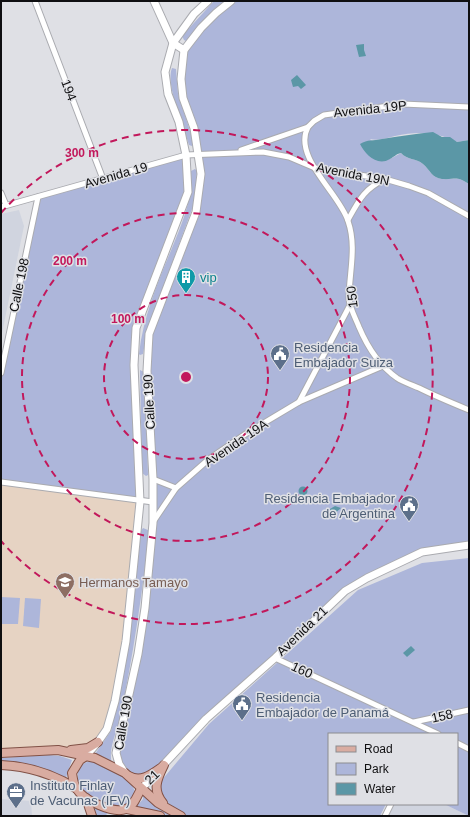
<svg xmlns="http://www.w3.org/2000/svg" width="470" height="817" viewBox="0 0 470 817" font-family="Arial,sans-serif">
<rect width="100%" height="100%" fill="#dfe0e5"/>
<g fill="#d0d4df">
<polygon points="19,210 24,226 1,338 1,214"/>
<polygon points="1,799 31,801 32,816 1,816"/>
<polygon points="394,804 444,804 469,816 388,816"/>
</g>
<polygon fill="#e6d3c3" points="1,482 140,502 126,641 107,729 88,748 1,753"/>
<g fill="#adb6da">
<polygon points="214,1 225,1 214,10 186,41 184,40 182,36"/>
<path d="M231,1H469V140L457,142C437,132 418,131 395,136C387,138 378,141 370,139L390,159L401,153C407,160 416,158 423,164C430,170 432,178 442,179C456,180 455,175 469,184V545L421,552L345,591L153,773L129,776L116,753L138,654L153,523L149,334L196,212L199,154L183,98L184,50Z"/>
<path d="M172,68L176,69L178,94L193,140L192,146L189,145C184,127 165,84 172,68Z"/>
<polygon points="186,155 188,192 136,328 140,502 1,482 1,373 38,197"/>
<path d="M195,169L197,171L195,201L147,331L143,354L140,355L139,354C143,317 158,282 172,248C182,223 193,199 191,171Z"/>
<polygon points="140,370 144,372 145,375 148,475 146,476 142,473"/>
<path d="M143,528L148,530L149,533C142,595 133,657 120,718C117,732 108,749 112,763L95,754L111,731L118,701L133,609L141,531Z"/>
<path d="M469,558V816L444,804H457V734H329V804H386L380,816H188C172,809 158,800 161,781L209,724L358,590L422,563Z"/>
<polygon points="1,597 20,598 18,624 1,624"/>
<polygon points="25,598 41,599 39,628 23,626"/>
<path d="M49,755L60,756L72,760L66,778C45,767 24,762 1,762V758Z"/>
<path d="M90,761C106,763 131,776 135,792C133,795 131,800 129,803C120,812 93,800 85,793C79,788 77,781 78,773C78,766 84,763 90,761Z"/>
<polygon points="143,795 152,803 171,816 136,807 143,799"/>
<polygon points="93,806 110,811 105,816 95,816"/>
</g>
<g fill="#5b97a6">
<polygon points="364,44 364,50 366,56 359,57 356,45"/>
<polygon points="297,75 306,85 301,89 298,86 293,87 291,80"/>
<path d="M433,132L442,137H450L457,142L469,140V184C455,175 456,180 442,179C432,178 430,170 423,164C416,158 407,160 401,153C396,154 394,157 390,159C377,167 365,154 360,144C368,139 373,141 382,139C399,136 415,134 433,132Z"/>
<circle cx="303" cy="491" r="4.5"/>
<polygon points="335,506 341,508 333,515 330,514 330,509"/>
<polygon points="411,646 415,650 407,657 403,653"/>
</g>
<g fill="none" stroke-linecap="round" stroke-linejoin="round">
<g stroke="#aaabb0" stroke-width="7">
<g id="minor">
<polyline points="35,1 103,179"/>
<path d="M308,127C292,157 340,194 348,221C357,247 349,273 349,299C350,309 356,319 359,327C367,346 380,366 397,378C403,382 412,385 419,388C435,396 452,403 469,410"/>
<polyline points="241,150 308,127 314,121 324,115 403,104 469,107"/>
<polyline points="1,193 6,205"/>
<polyline points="1,207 186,155 263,152 289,157 315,168 385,179 409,186 428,193 469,216"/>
<path d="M348,220C359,200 364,189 385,179"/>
<polyline points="1,373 38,197"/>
<polyline points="299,402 350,305"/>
<polyline points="153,479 176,488"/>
<polyline points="1,482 153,502"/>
<polyline points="153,522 176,488 209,459 247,433 299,402 383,366"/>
<polyline points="275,658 438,734"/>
<polyline points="414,722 469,710"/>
<polyline points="457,743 469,749"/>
<polyline points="385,816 391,804"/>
</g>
</g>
<g stroke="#aaabb0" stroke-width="9">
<g id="secondary">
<polyline points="154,1 173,43 184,50"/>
<polyline points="86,756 98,742 107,729 115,701 126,641 140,502 134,365 136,328 188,192 186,155 179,122 168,94 165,72 173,43 194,14 208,1"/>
<polyline points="125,773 119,764 116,753 138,654 145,608 153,523 153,479 147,371 149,334 196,212 201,174 194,128 183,98 181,79 184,50 201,28 216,13 231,1"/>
<polyline points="141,789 206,719 275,658 345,591 367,578 422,552 469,545"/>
</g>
</g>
<g stroke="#815146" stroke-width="10">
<g id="primary">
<polyline points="71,750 88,748 98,742"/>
<polyline points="1,753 58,750 95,758 125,773 158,803 181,816"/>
<path d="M86,756L80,760L72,773C73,778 73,783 76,788C83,800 113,814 126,809C134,806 137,796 141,789"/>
<path d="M1,765C29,766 53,774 77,789"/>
<path d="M129,776C141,783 152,774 162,767"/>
<polyline points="86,798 92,816"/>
<path d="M163,803C152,790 157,779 164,765"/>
<polyline points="127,809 160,816"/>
</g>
</g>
<use href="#minor" stroke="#fff" stroke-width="5"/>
<use href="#secondary" stroke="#fff" stroke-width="7"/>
<use href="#primary" stroke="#d9aca1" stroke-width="8"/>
</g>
<g fill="none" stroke="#c2185b" stroke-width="2" stroke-dasharray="7 5">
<circle cx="186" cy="377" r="82"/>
<circle cx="186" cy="377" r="164"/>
<path d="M1 213A247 247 0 1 1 1 541"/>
</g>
<defs>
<g id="building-pin" transform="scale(1)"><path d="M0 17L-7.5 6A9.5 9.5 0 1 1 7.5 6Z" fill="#0f9aa8" stroke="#dfe0e5"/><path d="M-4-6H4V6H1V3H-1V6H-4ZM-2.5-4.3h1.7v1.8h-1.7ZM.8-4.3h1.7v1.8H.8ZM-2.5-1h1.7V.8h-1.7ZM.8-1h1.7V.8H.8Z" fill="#fff"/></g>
<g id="civic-pin" transform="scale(1)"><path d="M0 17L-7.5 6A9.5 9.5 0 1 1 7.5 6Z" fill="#5c6f8a" stroke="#dfe0e5"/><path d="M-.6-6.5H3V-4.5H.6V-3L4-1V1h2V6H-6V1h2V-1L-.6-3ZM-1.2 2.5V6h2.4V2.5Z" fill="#fff"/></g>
<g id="university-pin" transform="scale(1)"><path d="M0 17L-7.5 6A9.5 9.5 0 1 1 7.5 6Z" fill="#8d6e63" stroke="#dfe0e5"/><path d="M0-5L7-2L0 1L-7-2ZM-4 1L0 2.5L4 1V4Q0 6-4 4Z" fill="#fff"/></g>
<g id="office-pin" transform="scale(1)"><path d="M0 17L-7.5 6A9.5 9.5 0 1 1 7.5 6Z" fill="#5c6f8a" stroke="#dfe0e5"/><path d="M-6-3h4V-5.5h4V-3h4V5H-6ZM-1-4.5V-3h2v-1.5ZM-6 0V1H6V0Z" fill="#fff"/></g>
</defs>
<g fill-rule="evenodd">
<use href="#building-pin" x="186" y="277"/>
<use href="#civic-pin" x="280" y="354"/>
<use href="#civic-pin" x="409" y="505"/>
<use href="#university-pin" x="65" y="582"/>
<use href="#civic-pin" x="242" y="704"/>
<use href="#office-pin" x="16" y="792"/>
</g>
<g text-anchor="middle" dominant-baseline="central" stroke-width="3" stroke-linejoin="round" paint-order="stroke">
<g font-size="13" fill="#0f0f11" stroke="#dfe0e5">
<text transform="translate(69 90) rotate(69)">194</text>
<text transform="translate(370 109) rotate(-6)">Avenida 19P</text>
<text transform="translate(353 174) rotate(11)">Avenida 19N</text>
<text transform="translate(116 175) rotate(-16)">Avenida 19</text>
<text transform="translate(19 285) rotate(-78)">Calle 198</text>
<text transform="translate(352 297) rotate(-97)">150</text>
<text transform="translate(149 402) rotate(-93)">Calle 190</text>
<text transform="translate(236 443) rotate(-34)">Avenida 19A</text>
<text transform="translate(302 631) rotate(-44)">Avenida 21</text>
<text transform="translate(302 670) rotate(25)">160</text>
<text transform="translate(442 716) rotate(-13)">158</text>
<text transform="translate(123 723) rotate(-80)">Calle 190</text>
<text transform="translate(152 777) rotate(-45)">21</text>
</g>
<g font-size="13" fill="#0d838f" stroke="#dfe0e5" text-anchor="start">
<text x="200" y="277">vip</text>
</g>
<g font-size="13" fill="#4e5e75" stroke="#dfe0e5" text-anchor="start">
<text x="294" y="347">Residencia<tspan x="294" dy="15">Embajador Suiza</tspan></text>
<text x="395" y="498" text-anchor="end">Residencia Embajador<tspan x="395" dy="15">de Argentina</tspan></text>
<text x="256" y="697">Residencia<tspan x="256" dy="15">Embajador de Panamá</tspan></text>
<text x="30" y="785">Instituto Finlay<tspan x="30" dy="15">de Vacunas (IFV)</tspan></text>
</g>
<g font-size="13" fill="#785e54" stroke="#dfe0e5" text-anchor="start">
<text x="79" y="582">Hermanos Tamayo</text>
</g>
</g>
<circle cx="186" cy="377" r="6" fill="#c2185b" stroke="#dfe0e5" stroke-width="2"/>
<g font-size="12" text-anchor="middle" font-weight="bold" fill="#c2185b" stroke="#dfe0e5" stroke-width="3" stroke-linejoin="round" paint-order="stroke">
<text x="82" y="157">300 m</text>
<text x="70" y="265">200 m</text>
<text x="128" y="323">100 m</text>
</g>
<rect width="470" height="817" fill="none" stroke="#0f0f11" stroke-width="4"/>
<rect x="328" y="733" width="130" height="72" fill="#dfe0e5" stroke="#8c8c90"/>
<rect x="336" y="746" width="20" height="6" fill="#d9aca1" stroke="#8c8c90"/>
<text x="364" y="753" font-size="12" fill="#0f0f11">Road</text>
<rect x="336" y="763" width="20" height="12" fill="#adb6da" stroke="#8c8c90"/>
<text x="364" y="773" font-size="12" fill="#0f0f11">Park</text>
<rect x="336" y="783" width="20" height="12" fill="#5b97a6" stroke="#8c8c90"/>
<text x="364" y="793" font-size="12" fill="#0f0f11">Water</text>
</svg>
